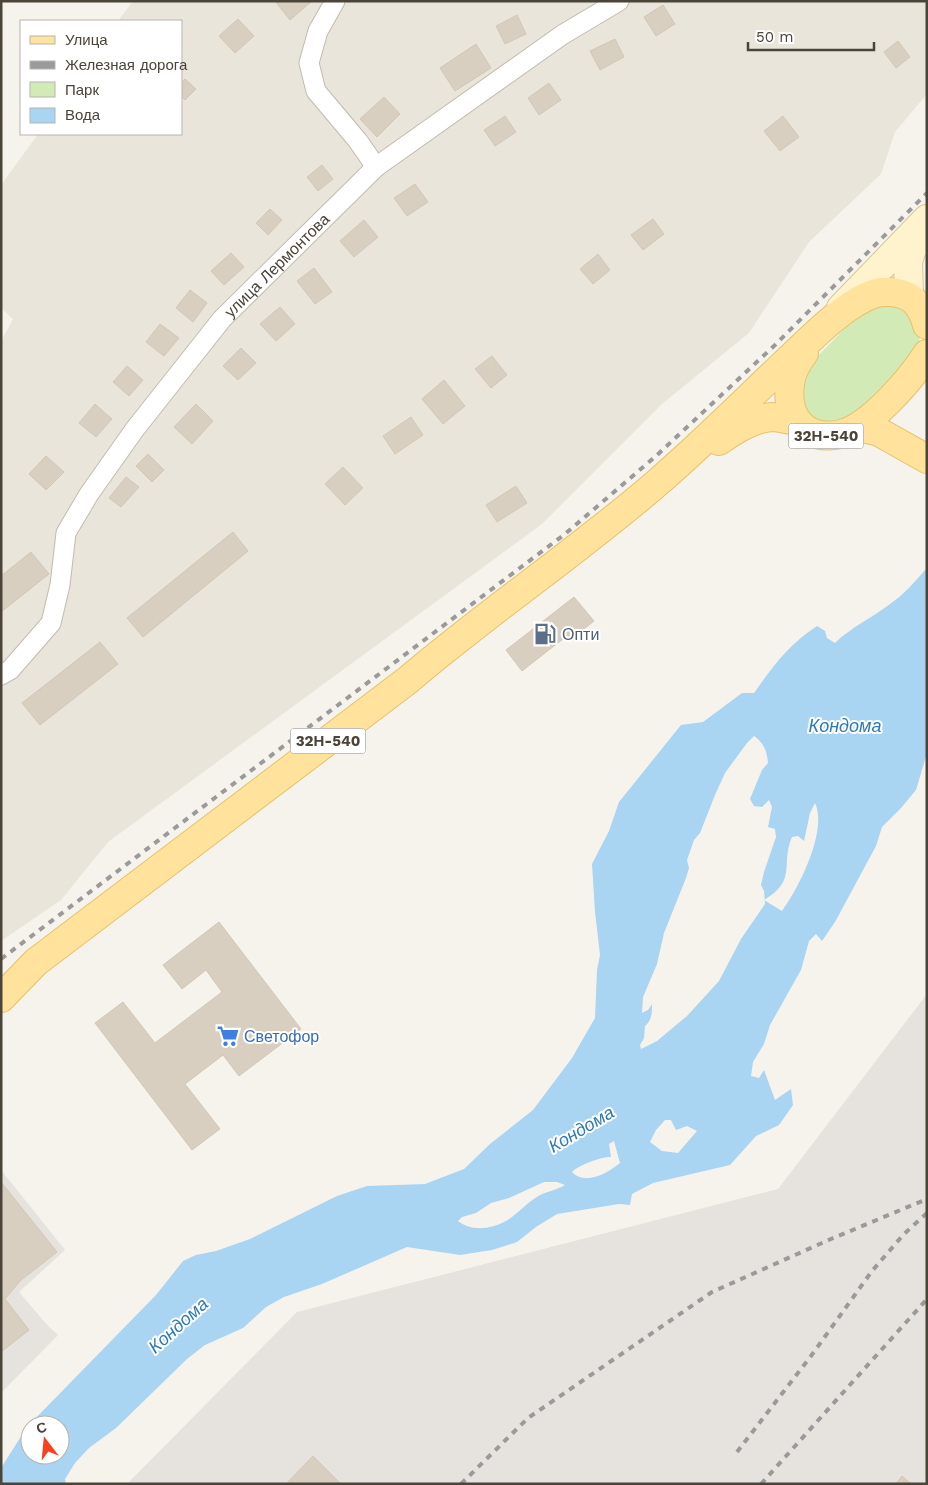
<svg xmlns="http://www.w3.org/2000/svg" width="928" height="1485" viewBox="0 0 928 1485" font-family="'Work Sans',sans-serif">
<rect width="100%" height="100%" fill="#f6f3ec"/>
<polygon fill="#eae5da" points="133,1 927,1 927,94 895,132 881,174 809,242 749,333 662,404 542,524 108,842 61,900 1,941 1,341 13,319 1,308 1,185 38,134 181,134 181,21 118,21"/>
<g fill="#e6e2dd">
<polygon points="927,994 927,1484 127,1484 297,1312 778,1189"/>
<polygon points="1,1170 65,1250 19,1292 48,1326 58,1335 1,1393"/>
</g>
<polygon fill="#d2eab5" points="878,303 896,303 911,313 920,331 919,350 849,419 830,425 805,415 797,381 804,370 863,310"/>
<path fill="#a9d4f2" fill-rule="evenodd" d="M927,568V753L916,790L901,808L882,827L876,846L835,922L822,941L816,934L809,941L801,970L770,1025L764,1044L753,1062L751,1076L759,1078L764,1070L775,1100L791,1089L793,1105L779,1125L756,1136L730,1165L653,1183L632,1194L630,1205L619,1204L557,1214L536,1227L517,1242L492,1250L460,1255L407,1247L322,1284L284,1297L266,1307L243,1328L205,1345L187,1359L116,1428L89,1448L75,1463L65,1479L66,1484H1V1468L27,1427L156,1295L183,1261L196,1255L216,1251L250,1239L337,1196L367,1186L425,1184L464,1169L490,1144L533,1110L572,1058L595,1018L597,970L600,955L595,912L592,864L609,831L619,802L681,725L703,722L742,693H754C773,666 789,644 817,626L825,631L827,638L835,643C851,627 872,618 890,604C904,595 916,580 927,568ZM754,736C764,743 767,751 768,763L762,770L750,799L754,806L762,807L769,800L772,807L768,827L775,829L776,837L764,872L761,885L764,891L765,904L741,939L719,981L687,1016L657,1041L641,1049L640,1045L644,1038L645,1026C652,1020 652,1013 652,1004L648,1010L642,1013L643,997L657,964L664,933L686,878L689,868L687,860L694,840L700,833L715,795L725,773L747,743ZM815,803C828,830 799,888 782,911L764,900C798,880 780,864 792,837L798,836L804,841L810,813ZM665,1120H671L676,1130L687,1126L697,1131L678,1153L662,1151L650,1142L656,1130ZM614,1141L620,1163C608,1173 585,1186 572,1172C579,1165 600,1157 611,1157L609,1144ZM544,1182H557L565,1185C557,1190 548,1191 540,1195C527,1202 518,1214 506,1221C491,1229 472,1232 458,1221L462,1217L476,1213L491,1203L509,1198ZM30,1425H60V1455H30Z"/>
<g fill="#d8cfc1" stroke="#d3c7b4">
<polygon points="275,1 311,1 311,2 290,20"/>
<polygon points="663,5 675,24 656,36 644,17"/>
<polygon points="517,15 526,34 505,44 496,26"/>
<polygon points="238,19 254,36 235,53 219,36"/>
<polygon points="615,39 624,57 600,70 590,51"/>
<polygon points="898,41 910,57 896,68 884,52"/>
<polygon points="476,44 491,68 455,91 440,68"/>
<polygon points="185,79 196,89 185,100 181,96 181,83"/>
<polygon points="549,83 561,100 539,115 528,98"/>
<polygon points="384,97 400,114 377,137 360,119"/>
<polygon points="505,116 516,132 495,146 484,130"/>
<polygon points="783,116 799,137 780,151 764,131"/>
<polygon points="322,165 333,179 318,191 307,177"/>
<polygon points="415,184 428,202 407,216 394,198"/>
<polygon points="270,209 282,220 268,235 256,223"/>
<polygon points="653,219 664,234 643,250 631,235"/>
<polygon points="364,220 378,237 354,257 340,241"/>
<polygon points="231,253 244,267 224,285 211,271"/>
<polygon points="598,254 610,270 593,284 580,269"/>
<polygon points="314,268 332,292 315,304 297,281"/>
<polygon points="190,290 207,303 193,322 176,308"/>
<polygon points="280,307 295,324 276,341 260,324"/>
<polygon points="160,324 179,338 164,356 146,342"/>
<polygon points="241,348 256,363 238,380 223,366"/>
<polygon points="492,356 507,375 491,388 475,369"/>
<polygon points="127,366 143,380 129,396 113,382"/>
<polygon points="444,380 465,406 443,424 422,399"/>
<polygon points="95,404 112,419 96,437 79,423"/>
<polygon points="196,404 213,421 192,444 174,427"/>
<polygon points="411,417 423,435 395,454 383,436"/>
<polygon points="148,454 164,470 152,482 136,466"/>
<polygon points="46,456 64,472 46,490 29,474"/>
<polygon points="343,467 363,488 345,505 325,484"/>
<polygon points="126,477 139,487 121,507 109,498"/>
<polygon points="516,486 527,503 497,522 486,505"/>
<polygon points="233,532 248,551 143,637 127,618"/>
<polygon points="31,552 49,574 1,612 1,576"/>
<polygon points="574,597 594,621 571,639 568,635 522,671 506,650"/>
<polygon points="100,642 118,664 40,725 22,703"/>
<polygon points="219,922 301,1029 239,1076 223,1055 185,1084 220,1129 192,1150 95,1023 123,1002 155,1043 222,992 206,970 182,989 163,965"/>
<polygon points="1,1182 57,1252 20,1281 5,1299 29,1330 1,1352"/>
<polygon points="313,1456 341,1484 286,1484"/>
<polygon points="902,1476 911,1484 896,1484"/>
</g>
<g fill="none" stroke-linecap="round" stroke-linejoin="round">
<g stroke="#c2bbae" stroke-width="21">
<g id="street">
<polyline points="335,1 318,31 309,63 316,91 358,141 376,167"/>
<path id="s1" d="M1,675L10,670L51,623L60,585L66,533L89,494L135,429L222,319L376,167L562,35L619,1"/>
</g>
</g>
<g stroke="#d6c79b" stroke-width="30">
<g id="secondary">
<polyline points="909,296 908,262 912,249 924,235"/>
<polyline points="841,308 927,219"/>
</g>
</g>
<g stroke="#e6c16a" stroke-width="30">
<g id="primary">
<path d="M804,353C798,361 791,373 790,384C785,418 806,442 841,434C870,427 911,379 927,354"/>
<polyline points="859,427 879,432 927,459"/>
<path d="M719,441C734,430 753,418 772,417C780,417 788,420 796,421"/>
<path d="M1,998L36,962L408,680C489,611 577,552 657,483C701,445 742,404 784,364C809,341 844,303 876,293C880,292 884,292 887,292C910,292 921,303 927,325"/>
</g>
</g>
<use href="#street" stroke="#fff" stroke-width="19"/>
<use href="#secondary" stroke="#fff3cd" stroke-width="28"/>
<use href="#primary" stroke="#ffe39c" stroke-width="28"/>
<g stroke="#9a9a9a" stroke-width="4" stroke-dasharray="6 6" stroke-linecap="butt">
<polyline points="1,959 565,534 656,456 775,345 927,193"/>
<polyline points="737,1452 811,1356 872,1271 904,1234 927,1213"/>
<polyline points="461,1484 528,1418 712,1292 831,1239 927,1199"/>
<polyline points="761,1484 927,1299"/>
</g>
</g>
<defs>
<g id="fuel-bare" transform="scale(1.725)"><path d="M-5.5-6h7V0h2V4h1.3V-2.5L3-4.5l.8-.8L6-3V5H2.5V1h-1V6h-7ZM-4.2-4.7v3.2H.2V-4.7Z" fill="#5c6f8a" stroke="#fff" stroke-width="2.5" paint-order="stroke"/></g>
<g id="supermarket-bare" transform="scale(1.725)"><path d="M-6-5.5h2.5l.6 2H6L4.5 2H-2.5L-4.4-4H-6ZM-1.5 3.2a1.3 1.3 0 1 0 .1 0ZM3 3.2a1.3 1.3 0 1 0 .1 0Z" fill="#3f7fe0" stroke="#fff" stroke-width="2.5" paint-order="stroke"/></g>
</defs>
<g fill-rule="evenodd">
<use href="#fuel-bare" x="545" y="634"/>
<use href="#supermarket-bare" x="228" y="1036"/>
</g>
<g text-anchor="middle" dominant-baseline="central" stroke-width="4" stroke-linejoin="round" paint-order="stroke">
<g fill="#fff" stroke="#817c74" stroke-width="1">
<rect x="788.5" y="423.5" width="75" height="25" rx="4"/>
<rect x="290.5" y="728.5" width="75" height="25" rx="4"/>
</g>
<g font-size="15" font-weight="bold" fill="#4b4439">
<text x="826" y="436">32Н-540</text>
<text x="328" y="741">32Н-540</text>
</g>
<g font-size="16" fill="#4b4439" stroke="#fff">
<text stroke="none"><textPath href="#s1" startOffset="506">улица Лермонтова</textPath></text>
</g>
<g font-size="16" fill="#4e5e75" stroke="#fff" text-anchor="start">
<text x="562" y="634">Опти</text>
</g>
<g font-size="16" fill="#366cbe" stroke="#fff" text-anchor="start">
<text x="244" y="1036">Светофор</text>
</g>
<g font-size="18" font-style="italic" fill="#2e7ab2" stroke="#fff">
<text x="845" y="725">Кондома</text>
<text transform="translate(581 1129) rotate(-31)">Кондома</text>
<text transform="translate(178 1325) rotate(-42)">Кондома</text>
</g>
</g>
<rect width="928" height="1485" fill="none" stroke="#4b4439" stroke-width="5"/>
<rect x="20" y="20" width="162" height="115" fill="#ffffff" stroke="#b7b4b0"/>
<rect x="30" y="36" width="25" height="8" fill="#ffe39c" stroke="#b7b4b0"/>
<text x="65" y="45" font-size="15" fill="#4b4439">Улица</text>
<rect x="30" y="61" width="25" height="8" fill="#9a9a9a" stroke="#b7b4b0"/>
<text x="65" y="70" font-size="15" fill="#4b4439">Железная дорога</text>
<rect x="30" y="82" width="25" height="15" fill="#d2eab5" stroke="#b7b4b0"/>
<text x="65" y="95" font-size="15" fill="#4b4439">Парк</text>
<rect x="30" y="108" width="25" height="15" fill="#a9d4f2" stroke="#b7b4b0"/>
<text x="65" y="120" font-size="15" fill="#4b4439">Вода</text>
<g transform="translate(45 1440) rotate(344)"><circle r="24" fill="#ffffff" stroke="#b7b4b0"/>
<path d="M0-4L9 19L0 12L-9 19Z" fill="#fc3f1d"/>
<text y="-8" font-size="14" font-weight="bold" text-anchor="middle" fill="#4b4439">С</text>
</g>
<path d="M748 42v8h126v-8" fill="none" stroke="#4b4439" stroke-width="2.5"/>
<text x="756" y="42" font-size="15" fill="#4b4439" stroke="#ffffff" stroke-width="4" paint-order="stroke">50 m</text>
</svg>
